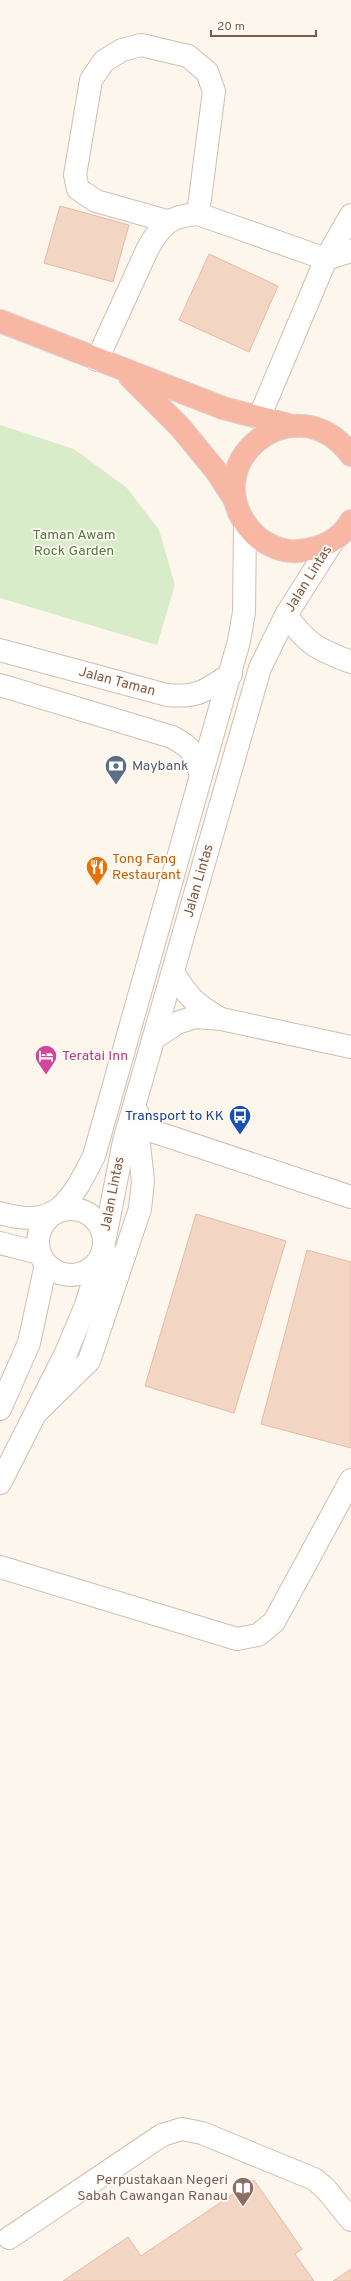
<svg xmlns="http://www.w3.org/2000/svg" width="351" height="2281" viewBox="0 0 351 2281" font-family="Overpass,sans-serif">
<rect width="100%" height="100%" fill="#fdf6ec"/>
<polygon fill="#d8ecc9" points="0,425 74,449 127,488 159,530 175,585 157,645 0,598"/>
<g fill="#f3d5c3" stroke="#e6bba3">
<polygon points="60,206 129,225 113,282 44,263"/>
<polygon points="209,254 278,286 249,352 179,320"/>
<polygon points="196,1214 286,1241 234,1413 145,1386"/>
<polygon points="307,1250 351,1262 351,1448 261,1424"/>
<polygon points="254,2180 302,2249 295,2254 314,2281 63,2281 128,2237 141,2256"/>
<polygon points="351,2269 351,2281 333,2281"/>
</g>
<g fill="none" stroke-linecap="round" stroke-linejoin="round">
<g stroke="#d1beb0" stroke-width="24">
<g id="minor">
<polyline points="167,221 96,201 78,189 75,175 91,80 104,61 122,50 141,45 188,56 207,72 214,91 198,214"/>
<polyline points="326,259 351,215"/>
<polyline points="326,259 351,251"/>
<path d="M97,360L148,248C162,224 170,216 198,214L326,259L259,418"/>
<path d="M286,615C308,645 317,649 351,662"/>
<path d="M0,650L167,695C199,698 204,691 231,674"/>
<path d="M0,685L172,737C193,748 195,754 201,776"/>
<path d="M173,972C188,997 195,1004 221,1019"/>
<polyline points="153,1039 177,1023 195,1017 221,1019 351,1047"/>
<polyline points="137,1126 351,1197"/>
<circle cx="71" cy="1242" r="33"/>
<path d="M0,1213C57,1230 71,1201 94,1156L239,641L244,612L245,525"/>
<polyline points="105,1238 124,1141 260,668 286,615 333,541"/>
<polyline points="0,1243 39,1253"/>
<polyline points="0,1409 29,1343 46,1264"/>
<polyline points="38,1411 89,1361 140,1209 143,1181 137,1126 137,1112"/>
<polyline points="0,1483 66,1353 86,1305 104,1249"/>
<polyline points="0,1567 237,1639 258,1635 274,1622 351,1480"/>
<polyline points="9,2238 162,2135 182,2129 202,2133 314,2179 325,2188 351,2220"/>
</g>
</g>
<g stroke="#dad1cd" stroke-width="24">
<g id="highway">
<polyline points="0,321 223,408 289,425"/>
<polyline points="130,377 180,427 217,472 235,500"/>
<path d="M351,455C294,379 190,467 254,534C264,544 284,553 298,551C320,549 340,541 351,521"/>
</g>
</g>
<use href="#minor" stroke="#fff" stroke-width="22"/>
<use href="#highway" stroke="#f7b7a3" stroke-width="22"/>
</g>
<defs>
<g id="bank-pin" transform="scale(1.15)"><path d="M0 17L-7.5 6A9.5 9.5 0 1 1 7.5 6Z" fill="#5c6f8a" stroke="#fffaf3"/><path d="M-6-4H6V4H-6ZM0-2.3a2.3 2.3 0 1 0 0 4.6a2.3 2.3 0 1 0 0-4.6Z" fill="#fff"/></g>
<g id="restaurant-pin" transform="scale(1.15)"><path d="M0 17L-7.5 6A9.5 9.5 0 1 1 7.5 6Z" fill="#e8710a" stroke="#fffaf3"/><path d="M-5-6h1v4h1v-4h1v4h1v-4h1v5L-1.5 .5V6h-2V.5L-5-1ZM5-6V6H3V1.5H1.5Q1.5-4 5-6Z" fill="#fff"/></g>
<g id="hotel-pin" transform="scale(1.15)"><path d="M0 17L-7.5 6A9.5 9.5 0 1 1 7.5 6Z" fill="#d1479c" stroke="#fffaf3"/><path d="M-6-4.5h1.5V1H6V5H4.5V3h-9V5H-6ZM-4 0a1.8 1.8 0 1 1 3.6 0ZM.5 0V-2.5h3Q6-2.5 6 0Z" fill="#fff"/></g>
<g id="bus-pin" transform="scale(1.15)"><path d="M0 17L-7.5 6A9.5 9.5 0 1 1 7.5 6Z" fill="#1a4fb4" stroke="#fffaf3"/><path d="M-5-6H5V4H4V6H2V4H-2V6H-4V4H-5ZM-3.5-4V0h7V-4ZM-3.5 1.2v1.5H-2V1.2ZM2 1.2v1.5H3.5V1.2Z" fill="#fff"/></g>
<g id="library-pin" transform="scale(1.15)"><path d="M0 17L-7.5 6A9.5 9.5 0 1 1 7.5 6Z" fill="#8d6e63" stroke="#fffaf3"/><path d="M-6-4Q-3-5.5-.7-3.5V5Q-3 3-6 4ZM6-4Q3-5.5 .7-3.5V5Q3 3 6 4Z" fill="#fff"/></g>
</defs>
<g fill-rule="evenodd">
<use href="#bank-pin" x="116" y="766"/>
<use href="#restaurant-pin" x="97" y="867"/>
<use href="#hotel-pin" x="46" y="1056"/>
<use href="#bus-pin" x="240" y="1116"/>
<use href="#library-pin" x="243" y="2188"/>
</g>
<g text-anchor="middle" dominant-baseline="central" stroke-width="3.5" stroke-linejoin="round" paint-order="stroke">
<g font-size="14" fill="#537a41" stroke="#fffaf3">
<text x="74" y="535">Taman Awam<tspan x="74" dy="16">Rock Garden</tspan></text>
</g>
<g font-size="14" fill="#7a5c4d" stroke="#fffaf3">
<text transform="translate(309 579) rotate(-58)">Jalan Lintas</text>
<text transform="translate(117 682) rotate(15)">Jalan Taman</text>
<text transform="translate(199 881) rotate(-74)">Jalan Lintas</text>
<text transform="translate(113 1194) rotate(-79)">Jalan Lintas</text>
</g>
<g font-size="14" fill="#4e5e75" stroke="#fffaf3" text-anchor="start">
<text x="132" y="766">Maybank</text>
</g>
<g font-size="14" fill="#c56008" stroke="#fffaf3" text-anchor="start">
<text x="112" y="859">Tong Fang<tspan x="112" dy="16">Restaurant</tspan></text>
</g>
<g font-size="14" fill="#b23c85" stroke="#fffaf3" text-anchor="start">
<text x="62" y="1056">Teratai Inn</text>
</g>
<g font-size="14" fill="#164399" stroke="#fffaf3" text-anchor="end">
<text x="224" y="1116">Transport to KK</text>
</g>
<g font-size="14" fill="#785e54" stroke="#fffaf3" text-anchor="end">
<text x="228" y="2180">Perpustakaan Negeri<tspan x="228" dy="16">Sabah Cawangan Ranau</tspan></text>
</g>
</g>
<path d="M211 30v6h105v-6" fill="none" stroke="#7a5c4d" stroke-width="2"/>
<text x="217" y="30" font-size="12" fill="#7a5c4d" stroke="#fffaf3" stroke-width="3" paint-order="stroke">20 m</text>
</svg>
